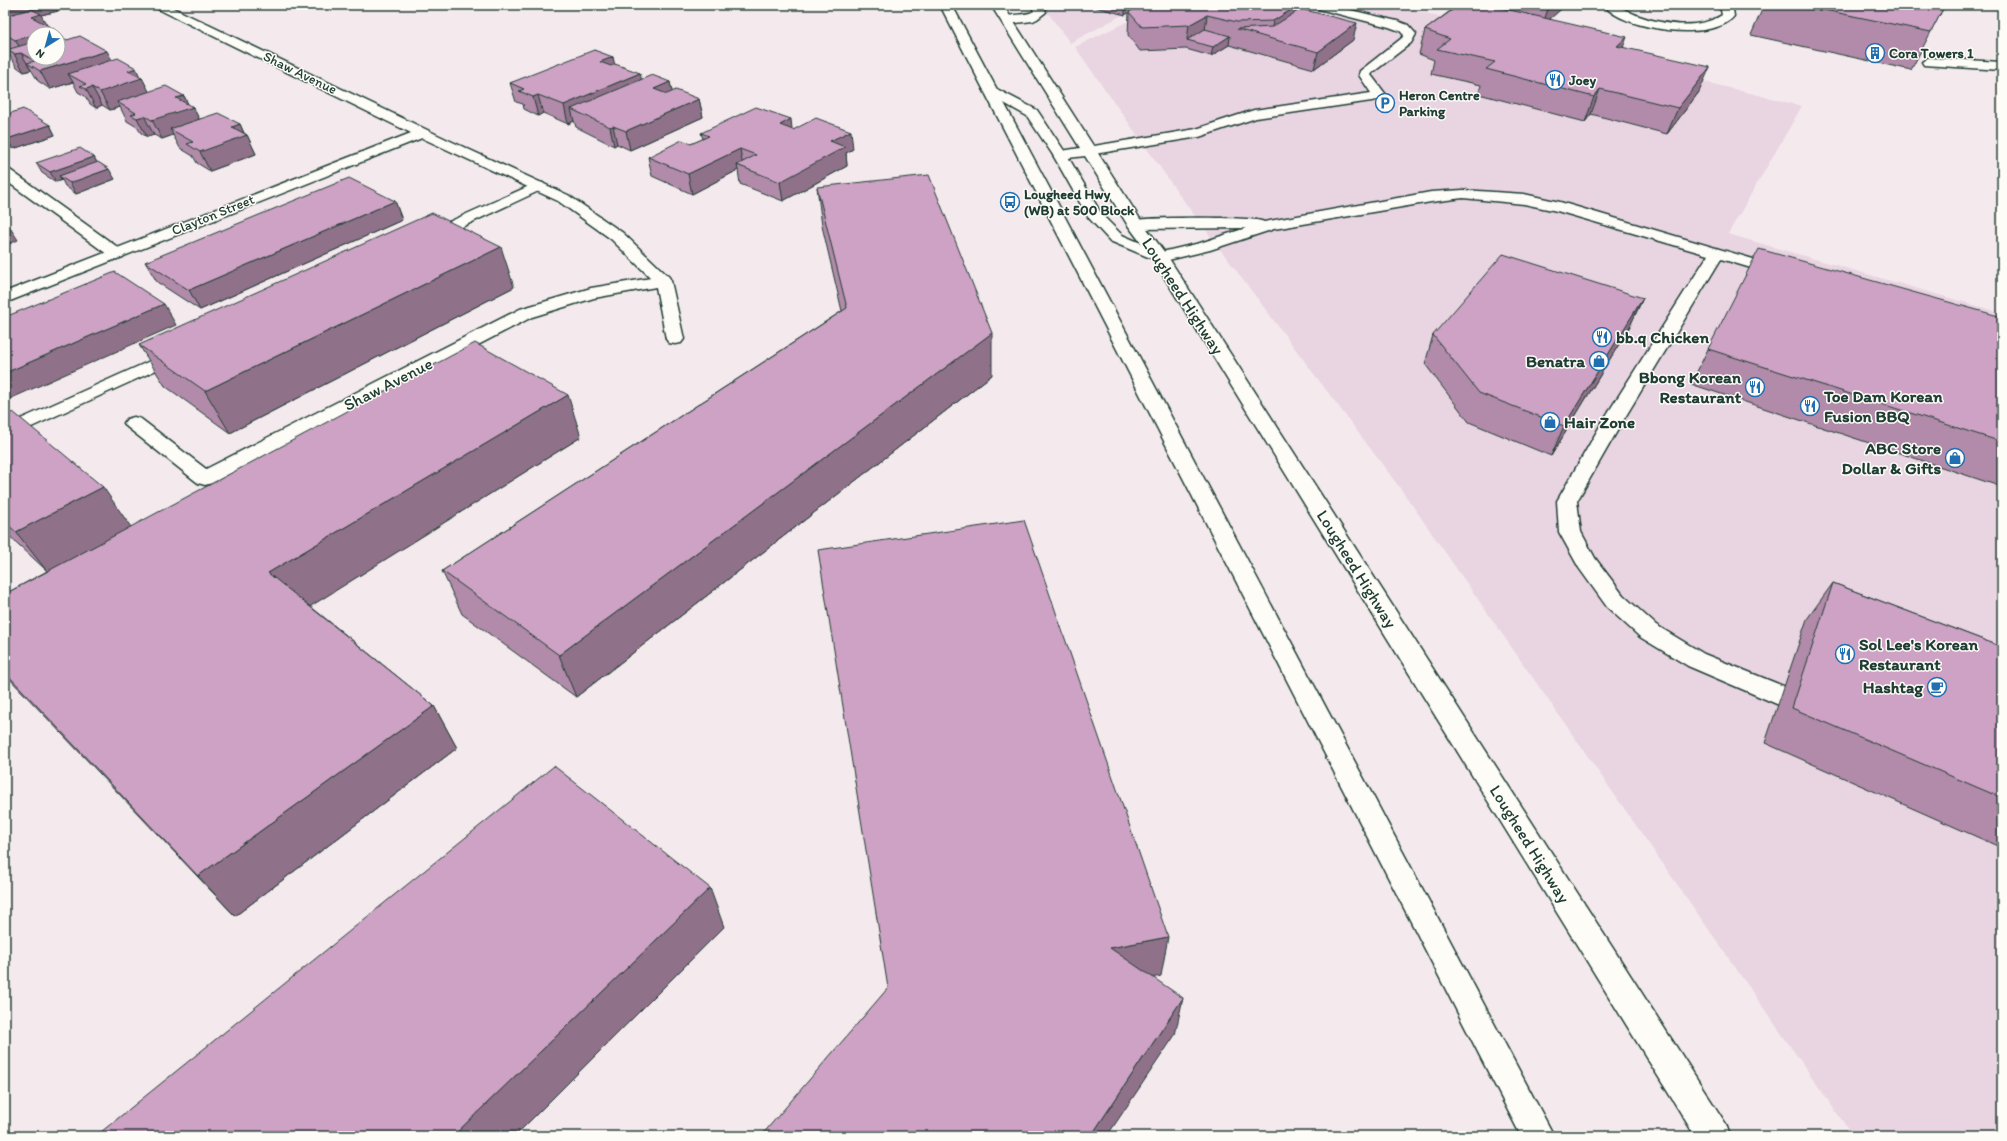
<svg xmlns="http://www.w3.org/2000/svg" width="2007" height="1141" viewBox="0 0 2007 1141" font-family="Itim,sans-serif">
<rect width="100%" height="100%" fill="#f4eaed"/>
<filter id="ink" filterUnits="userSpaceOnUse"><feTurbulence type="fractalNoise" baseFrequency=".025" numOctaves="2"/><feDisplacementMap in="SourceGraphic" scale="8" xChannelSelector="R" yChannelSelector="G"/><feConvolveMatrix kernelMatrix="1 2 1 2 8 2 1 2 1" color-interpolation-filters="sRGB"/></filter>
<g filter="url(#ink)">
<g fill="#e9d4e1">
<polygon points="1042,5 1141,5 1070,43"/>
<polygon points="1161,5 1393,5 1802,106 1728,234 2002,313 2002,1136 1853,1136 1403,492 1186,204 1075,47"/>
</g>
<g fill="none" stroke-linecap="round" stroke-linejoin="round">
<g stroke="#1f3d34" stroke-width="3">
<g id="service">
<path d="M1031,5H1043L1046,12L1037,19L1033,21L1007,24L1001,20C1008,12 1025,17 1034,11Z"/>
<polygon points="1309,5 1329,5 1397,21 1408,25 1416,34 1411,43 1372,73 1371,75 1387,96 1385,99 1256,118 1199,137 1088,155 1083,154 1081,151 1083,148 1088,147 1196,129 1254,110 1371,93 1359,75 1360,71 1402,38 1404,35 1400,31 1389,27 1311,7"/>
<path d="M1604,5C1622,5 1623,10 1639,16C1664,25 1698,30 1722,15L1721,10L1715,5H1729L1733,9L1734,16C1714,43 1622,30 1604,5Z"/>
<polygon points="1928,58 2002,62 2002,70 1924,65 1922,62"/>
<path d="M991,86L1037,110L1067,155L1102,215L1122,235L1162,252L1200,243L1246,228L1135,229L1130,227L1127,224L1130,221C1144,217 1256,216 1264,222L1431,192L1463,190L1524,194L1560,202L1787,269L1789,272L1787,275L1781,277L1721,259L1624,419L1577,501L1581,532L1595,558L1623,595L1656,625L1704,654L1818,700L1821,707L1818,714L1809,717L1800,714L1688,666L1640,637L1607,607L1579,568L1559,532L1557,501L1604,419L1708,255L1557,211L1524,204L1463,198L1431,202L1274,229L1210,250L1160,262L1110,241L1088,217L1053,155L1027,116L986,93L984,90L986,87Z"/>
<polygon points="5,169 10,170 123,251 125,254 123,257 117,259 111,257 5,180"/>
<polygon points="538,182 543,183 545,186 543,189 434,240 422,240 420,237 422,234"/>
<polygon points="179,348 185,349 188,353 185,357 5,439 5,426"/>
</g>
</g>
<g stroke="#1f3d34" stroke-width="3">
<polygon id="minor" points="152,5 167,5 446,139 568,195 623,233 669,277 671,281 684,339 681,343 675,344 669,343 666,339 656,287 594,298 532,317 212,483 205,485 198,483 127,427 124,423 127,419 134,417 141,419 206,469 520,309 591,288 651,278 611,239 558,201 422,138 5,303 5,292 411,133 154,7"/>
</g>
<g stroke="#1f3d34" stroke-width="3">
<g id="primary">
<polygon points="940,5 952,5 1554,1136 1521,1136"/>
<polygon points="991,5 1003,5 1142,222 1168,257 1726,1124 1730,1136 1695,1136 1153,259 1127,224 1085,156 1060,159 1055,158 1053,155 1055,152 1080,148"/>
</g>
</g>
<use href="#service" fill="#fdfcf7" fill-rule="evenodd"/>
<use href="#minor" fill="#fdfcf7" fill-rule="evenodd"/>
<use href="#primary" fill="#fdfcf7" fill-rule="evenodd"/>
</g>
<g fill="#b18ba9" stroke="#1f3d34">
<polygon points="5,5 55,5 58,11 41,15 34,34 67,40 112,60 142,78 149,92 184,96 188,104 193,107 199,119 240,124 244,133 247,135 256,154 210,171 197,163 193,156 180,148 173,135 162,139 154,135 147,137 141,133 137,127 127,121 120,107 110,110 102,105 96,108 90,104 85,96 78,92 73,82 50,89 38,81 32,71 31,70 24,72 17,67 6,50 10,49 5,46"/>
<polygon points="1088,5 1302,5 1301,9 1353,40 1314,69 1229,45 1211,56 1186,49 1140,51 1128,35 1129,12 1125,15"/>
<polygon points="1457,5 1566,5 1549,19 1623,47 1699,92 1667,134 1591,114 1585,122 1479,94 1481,85 1431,74 1434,60 1419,54 1425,30 1458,5"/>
<polygon points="1764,5 1945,5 1911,70 1751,35"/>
<polygon points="613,57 614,65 641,80 670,82 672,92 699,99 703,117 630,150 617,144 614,146 576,127 574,121 568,124 543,113 538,116 524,109 523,104 516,102 510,83"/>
<polygon points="5,115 50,125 55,135 13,149 5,144"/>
<polygon points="792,129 853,149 846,153 847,166 783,201 740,184 738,170 692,194 652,176 648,157 691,144 703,139 701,133"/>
<polygon points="94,157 97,163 115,179 76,194 65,186 62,180 56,182 42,173 36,163"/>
<polygon points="817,187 992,375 576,697 462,614 442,571 842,311 822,226"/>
<polygon points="395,201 402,220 200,310 157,282 145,262"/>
<polygon points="514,287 230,433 165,386 139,345"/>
<polygon points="1643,298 1630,326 1551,456 1469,422 1425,364 1433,335"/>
<polygon points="2002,317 2002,487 1691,384 1708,349"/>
<polygon points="5,416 131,527 581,437 310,606 434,706 457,748 235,916 5,674 5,594 47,571 5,532"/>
<polygon points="1833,583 2002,647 2002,848 1765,743 1807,619"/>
</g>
<g fill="#90718a" stroke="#1f3d34">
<polygon points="8,5 55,5 58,11 41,15 50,30 54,29 57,34 36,34 5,25 5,6"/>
<polygon points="1125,5 1143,5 1125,15"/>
<polygon points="1299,5 1302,5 1298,26 1270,38 1273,21"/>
<polygon points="1549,5 1566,5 1543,25"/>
<polygon points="1207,15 1204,38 1187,40 1189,25"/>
<polygon points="1357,23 1353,40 1314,69 1318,52"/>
<polygon points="34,35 34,55 24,54 15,40"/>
<polygon points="1230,36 1229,45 1211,56 1213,47"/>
<polygon points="1627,37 1618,61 1617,46"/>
<polygon points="107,51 117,69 68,74 73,82 50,89 40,71"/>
<polygon points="21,53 31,70 24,72 14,54"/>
<polygon points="613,57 617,75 600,62"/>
<polygon points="1710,67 1699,92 1667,134 1678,108"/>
<polygon points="136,68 141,79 142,78 152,97 117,102 120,107 110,110 100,92 128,71"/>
<polygon points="640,73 644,91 571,109 574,121 568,124 564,105"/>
<polygon points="670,82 674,100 654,89"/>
<polygon points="92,87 102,105 96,108 86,89"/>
<polygon points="1600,89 1591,114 1585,122 1594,97"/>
<polygon points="538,95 543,113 538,116 533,97"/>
<polygon points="184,96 190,108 193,107 202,125 170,129 173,135 162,139 152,120 176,98"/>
<polygon points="699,99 703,117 630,150 626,131"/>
<polygon points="144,116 154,135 147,137 137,118"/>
<polygon points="791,119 793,138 780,125"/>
<polygon points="240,124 245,136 247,135 256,154 210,171 200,152 232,127"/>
<polygon points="50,125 55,135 13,149 7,139"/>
<polygon points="613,126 617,144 614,146 610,127"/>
<polygon points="851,131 853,149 846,153 847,166 783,201 780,182 830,141"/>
<polygon points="740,149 743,167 737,165 738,170 692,194 688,174"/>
<polygon points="94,157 99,167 59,176 62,180 56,182 50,172"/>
<polygon points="109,169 115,179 76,194 70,183"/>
<polygon points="395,201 402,220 200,310 189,290"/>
<polygon points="5,220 18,240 5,246"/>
<polygon points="501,247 514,287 230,433 205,391"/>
<polygon points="1643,298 1630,326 1551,456 1564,426"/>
<polygon points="164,304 176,325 5,401 5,373"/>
<polygon points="992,333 992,375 576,697 559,655"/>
<polygon points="568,395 581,437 295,616 268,573"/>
<polygon points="103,487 133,530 50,575 16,532"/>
<polygon points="434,706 457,748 235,916 198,876"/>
<polygon points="710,888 724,927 515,1136 453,1136"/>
<polygon points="1168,937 1161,976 1105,987 1110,948"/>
<polygon points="1183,998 1175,1035 1107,1136 1091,1136"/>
</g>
<g fill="#cea2c5" stroke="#1f3d34">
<polygon points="1141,5 1299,5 1273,21 1237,22 1207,15 1189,25 1142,27 1129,12"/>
<polygon points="1459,5 1488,5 1627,37 1617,46 1710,67 1678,108 1600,89 1594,97 1486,69 1495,62 1437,49 1450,39 1425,30"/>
<polygon points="1800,5 1945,5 1931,32"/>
<polygon points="31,9 41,14 32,17 54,29 36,34 34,34 34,35 15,40 5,34 5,16"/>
<polygon points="1301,9 1357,23 1318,52 1237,29 1272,27"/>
<polygon points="1205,29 1230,36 1213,47 1187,40"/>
<polygon points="58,35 59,35 67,40 80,36 107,51 40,71 27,63 35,61 21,53 14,54 6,50 34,42 34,58 58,58"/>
<polygon points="594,50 613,57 600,62 611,66 615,64 640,73 564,105 538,95 533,97 519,91 524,89 510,83"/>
<polygon points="118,58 136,68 128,71 142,78 100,92 92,87 86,89 80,86 86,84 68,74"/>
<polygon points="652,75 670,82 654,89 667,94 676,90 699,99 626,131 613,126 610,127 571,109"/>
<polygon points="166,86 184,96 176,98 193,107 152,120 144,116 137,118 131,115 136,113 117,102"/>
<polygon points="756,107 791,119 780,125 793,130 816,118 851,131 830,141 845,147 780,182 737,165 756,155 740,149 688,174 648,157 682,140 691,144 709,136 701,133"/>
<polygon points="23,109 50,125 7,139 5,138 5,115"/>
<polygon points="218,113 240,124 232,127 247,135 200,152 187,144 193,142 170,129"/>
<polygon points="80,148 94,157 50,172 36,163"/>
<polygon points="98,162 109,169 70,183 59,176"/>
<polygon points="929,175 992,333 559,655 442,571 847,308 817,187"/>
<polygon points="349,178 395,201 189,290 145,262"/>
<polygon points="432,213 501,247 205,391 139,345"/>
<polygon points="1759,249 2002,317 2002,442 1708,349"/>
<polygon points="1503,254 1643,298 1564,426 1479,393 1433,335"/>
<polygon points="115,272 164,304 5,373 5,317"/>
<polygon points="475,343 568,395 268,573 434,706 198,876 5,672 5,594"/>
<polygon points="13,412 103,487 16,532 5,522 5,416"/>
<polygon points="1024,520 1168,937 1110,948 1183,998 1091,1136 761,1136 888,988 818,550"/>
<polygon points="1833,583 2002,647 2002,798 1792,708"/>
<polygon points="554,766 710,888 453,1136 96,1136"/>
</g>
</g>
<defs>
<g id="building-ring" transform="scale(1)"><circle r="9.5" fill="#fdfcf7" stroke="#1f6fb2" stroke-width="1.5"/><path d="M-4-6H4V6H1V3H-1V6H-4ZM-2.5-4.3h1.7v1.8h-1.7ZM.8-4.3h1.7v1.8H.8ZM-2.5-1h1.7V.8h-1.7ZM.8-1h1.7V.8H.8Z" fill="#1f6fb2"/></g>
<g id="restaurant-ring" transform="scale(1)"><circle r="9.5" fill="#fdfcf7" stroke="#1f6fb2" stroke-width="1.5"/><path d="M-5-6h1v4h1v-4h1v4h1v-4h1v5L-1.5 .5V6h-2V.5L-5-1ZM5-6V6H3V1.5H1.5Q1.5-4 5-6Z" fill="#1f6fb2"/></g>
<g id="parking-ring" transform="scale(1)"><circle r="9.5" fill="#fdfcf7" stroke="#1f6fb2" stroke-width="1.5"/><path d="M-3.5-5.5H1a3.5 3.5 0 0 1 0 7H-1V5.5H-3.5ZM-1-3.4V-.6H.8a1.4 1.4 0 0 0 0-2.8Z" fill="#1f6fb2"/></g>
<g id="bus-ring" transform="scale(1)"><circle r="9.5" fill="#fdfcf7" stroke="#1f6fb2" stroke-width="1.5"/><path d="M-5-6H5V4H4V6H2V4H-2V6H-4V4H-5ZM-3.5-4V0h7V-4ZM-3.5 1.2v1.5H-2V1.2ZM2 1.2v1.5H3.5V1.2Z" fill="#1f6fb2"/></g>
<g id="shop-ring" transform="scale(1)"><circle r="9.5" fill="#fdfcf7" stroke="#1f6fb2" stroke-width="1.5"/><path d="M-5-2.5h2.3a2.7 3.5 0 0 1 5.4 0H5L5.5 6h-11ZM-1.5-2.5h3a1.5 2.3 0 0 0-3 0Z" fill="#1f6fb2"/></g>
<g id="cafe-ring" transform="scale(1)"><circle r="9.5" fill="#fdfcf7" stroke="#1f6fb2" stroke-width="1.5"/><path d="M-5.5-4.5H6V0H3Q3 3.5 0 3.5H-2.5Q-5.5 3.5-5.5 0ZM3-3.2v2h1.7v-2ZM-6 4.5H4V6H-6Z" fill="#1f6fb2"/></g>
</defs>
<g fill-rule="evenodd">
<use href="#building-ring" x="1875" y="53"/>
<use href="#restaurant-ring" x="1555" y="80"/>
<use href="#parking-ring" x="1385" y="103"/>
<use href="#bus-ring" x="1010" y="202"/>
<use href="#restaurant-ring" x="1602" y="337"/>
<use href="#shop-ring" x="1599" y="361"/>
<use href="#restaurant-ring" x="1755" y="387"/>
<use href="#restaurant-ring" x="1810" y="406"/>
<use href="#shop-ring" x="1550" y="422"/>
<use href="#shop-ring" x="1955" y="458"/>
<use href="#restaurant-ring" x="1845" y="654"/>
<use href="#cafe-ring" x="1937" y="687"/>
</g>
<g text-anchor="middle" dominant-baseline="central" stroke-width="3" stroke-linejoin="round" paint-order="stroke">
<g font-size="14" font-weight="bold" fill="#1f3d34" stroke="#fdfcf7" text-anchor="start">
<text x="1889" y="53">Cora Towers 1</text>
<text x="1569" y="80">Joey</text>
<text x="1399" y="95">Heron Centre<tspan x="1399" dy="16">Parking</tspan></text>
<text x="1024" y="194">Lougheed Hwy<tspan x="1024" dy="16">(WB) at 500 Block</tspan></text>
</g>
<g font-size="14" fill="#1f3d34" stroke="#fdfcf7">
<text transform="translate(300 73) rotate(26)">Shaw Avenue</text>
<text transform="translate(213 215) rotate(-22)">Clayton Street</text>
</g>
<g font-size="17" fill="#1f3d34" stroke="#fdfcf7">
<text transform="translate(1183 296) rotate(57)">Lougheed Highway</text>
<text transform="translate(388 384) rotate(-27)">Shaw Avenue</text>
<text transform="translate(1357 569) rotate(58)">Lougheed Highway</text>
<text transform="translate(1530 844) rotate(58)">Lougheed Highway</text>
</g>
<g font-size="17" font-weight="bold" fill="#1f3d34" stroke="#fdfcf7" text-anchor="start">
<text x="1616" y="337">bb.q Chicken</text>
<text x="1585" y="361" text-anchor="end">Benatra</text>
<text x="1741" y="377" text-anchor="end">Bbong Korean<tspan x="1741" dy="20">Restaurant</tspan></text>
<text x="1824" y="396">Toe Dam Korean<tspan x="1824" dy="20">Fusion BBQ</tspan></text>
<text x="1564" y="422">Hair Zone</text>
<text x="1941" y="448" text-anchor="end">ABC Store<tspan x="1941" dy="20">Dollar &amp; Gifts</tspan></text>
<text x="1859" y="644">Sol Lee's Korean<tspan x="1859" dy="20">Restaurant</tspan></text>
<text x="1923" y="687" text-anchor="end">Hashtag</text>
</g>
</g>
<rect width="2007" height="1141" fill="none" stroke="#fdfcf7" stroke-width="20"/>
<rect x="10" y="10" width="1987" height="1121" fill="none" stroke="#1f3d34" stroke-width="1.5" filter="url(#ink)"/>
<g transform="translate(46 46) rotate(217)"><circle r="19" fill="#fdfcf7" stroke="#a4b0a9"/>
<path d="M0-3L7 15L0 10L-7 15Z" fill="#1f6fb2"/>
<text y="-6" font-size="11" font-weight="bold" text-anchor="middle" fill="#1f3d34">N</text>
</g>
</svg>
